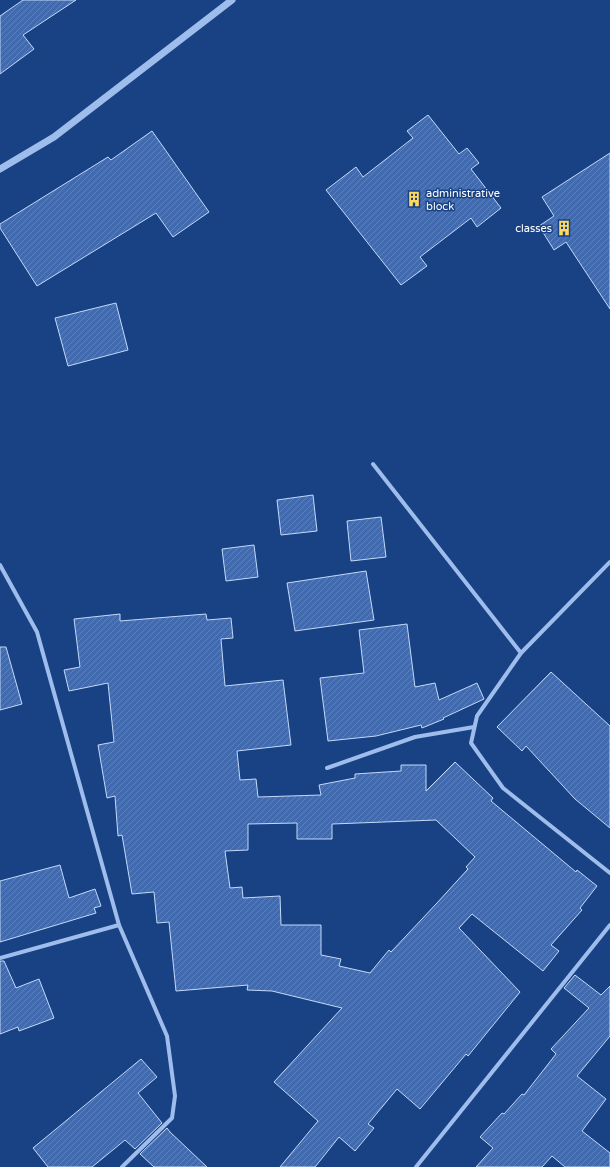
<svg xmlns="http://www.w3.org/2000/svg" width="610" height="1167" viewBox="0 0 610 1167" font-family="'Varela Round',sans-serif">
<defs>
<pattern id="building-hatch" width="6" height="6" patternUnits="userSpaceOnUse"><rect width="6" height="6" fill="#416bae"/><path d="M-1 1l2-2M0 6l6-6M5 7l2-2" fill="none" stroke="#5e81ba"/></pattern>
</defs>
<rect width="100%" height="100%" fill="#194285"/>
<g fill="url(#building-hatch)" stroke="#c4d9f9" fill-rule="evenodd">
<polygon points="23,0 76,0 23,35 34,49 0,74 0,16"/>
<polygon points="428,115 459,154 467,148 479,163 471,169 501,208 477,227 471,218 420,257 427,266 401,285 326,190 356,167 363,177 413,138 407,131"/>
<polygon points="152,131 209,212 173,237 156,213 37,286 0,228 0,224 108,157 111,160"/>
<polygon points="610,153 610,309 566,242 554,250 539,226 554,216 542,197"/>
<polygon points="116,303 128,350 68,366 55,318"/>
<polygon points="313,495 317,531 281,535 277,500"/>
<polygon points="381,517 386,557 351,561 347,521"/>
<polygon points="254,545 258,577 226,581 222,549"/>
<polygon points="366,571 374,620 295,631 287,583"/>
<path d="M120,614V621L206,614L207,620L231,618L233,638L221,639L225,686L283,680L291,745L237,751L240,780L256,779L258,797L321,795L319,785L355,778V774L401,771V765H426V791L455,762L493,798L491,801L576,872L577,870L597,886L580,908L582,910L551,945L559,951L543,971L472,914L459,928L520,992L468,1056L466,1054L420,1109L397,1089L368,1124L374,1128L355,1151L339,1137L315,1167H280L318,1121L274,1082L342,1008L272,991L247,990L248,985L176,991L169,922L157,923L154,892L132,894L122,835L118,836L115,796L107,798L98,745L114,742L108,683L69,691L64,670L80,667L74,619ZM436,820L475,857L466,867L468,869L437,903L391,952L389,950L370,973L339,966L341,959L321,955V925H281L280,896L243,898L242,887L230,888L225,851L248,850V824L297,823V839H332V824Z"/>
<polygon points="407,624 415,687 435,683 439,700 477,683 484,699 443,718 444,719 422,728 421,725 376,736 328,741 320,678 364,673 359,630"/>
<polygon points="0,647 6,647 22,704 0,710"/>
<polygon points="551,672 610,726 610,828 575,799 526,746 522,751 497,727"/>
<polygon points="60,865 69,898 95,889 101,906 94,908 96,913 0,942 0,881"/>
<polygon points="0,961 4,961 16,988 39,979 54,1018 19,1031 18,1027 0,1034"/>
<polygon points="575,975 601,995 610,986 610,1036 577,1076 606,1099 582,1131 610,1153 610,1167 565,1167 552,1156 542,1167 476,1167 493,1148 480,1137 502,1113 504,1114 522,1094 524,1095 556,1054 551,1049 589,1008 564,988"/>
<polygon points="141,1059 157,1077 138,1093 162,1123 135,1149 125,1140 92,1167 48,1167 33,1148"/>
<polygon points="167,1128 170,1132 207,1167 154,1167 140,1154"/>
</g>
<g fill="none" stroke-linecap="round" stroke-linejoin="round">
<g stroke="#9fbdec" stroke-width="4">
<polyline points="373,464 521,653"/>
<polyline points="610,562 521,653 477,716 471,743 503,788 610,873"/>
<polyline points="0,565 37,632 119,925 167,1036 175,1096 172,1118 122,1167"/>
<polyline points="327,768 415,737 474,727"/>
<polyline points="0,958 119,925"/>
<polyline points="416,1167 610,925"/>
</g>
<polyline stroke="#9fbdec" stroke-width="7" points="0,169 54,137 232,0"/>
</g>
<defs>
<g id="building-bare" transform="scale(1.2)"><path d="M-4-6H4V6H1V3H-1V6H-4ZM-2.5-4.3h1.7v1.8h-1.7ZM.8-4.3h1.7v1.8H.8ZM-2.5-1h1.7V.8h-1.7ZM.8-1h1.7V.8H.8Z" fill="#ffd95a" stroke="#194285" stroke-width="2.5" paint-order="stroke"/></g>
</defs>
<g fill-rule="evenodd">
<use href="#building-bare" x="414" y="199"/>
<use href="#building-bare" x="564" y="228"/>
</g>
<g text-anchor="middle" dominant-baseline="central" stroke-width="3" stroke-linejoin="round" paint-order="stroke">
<g font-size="11" fill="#fff" stroke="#194285" text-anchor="start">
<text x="426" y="193">administrative<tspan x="426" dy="13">block</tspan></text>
<text x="552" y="228" text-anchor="end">classes</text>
</g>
</g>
</svg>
